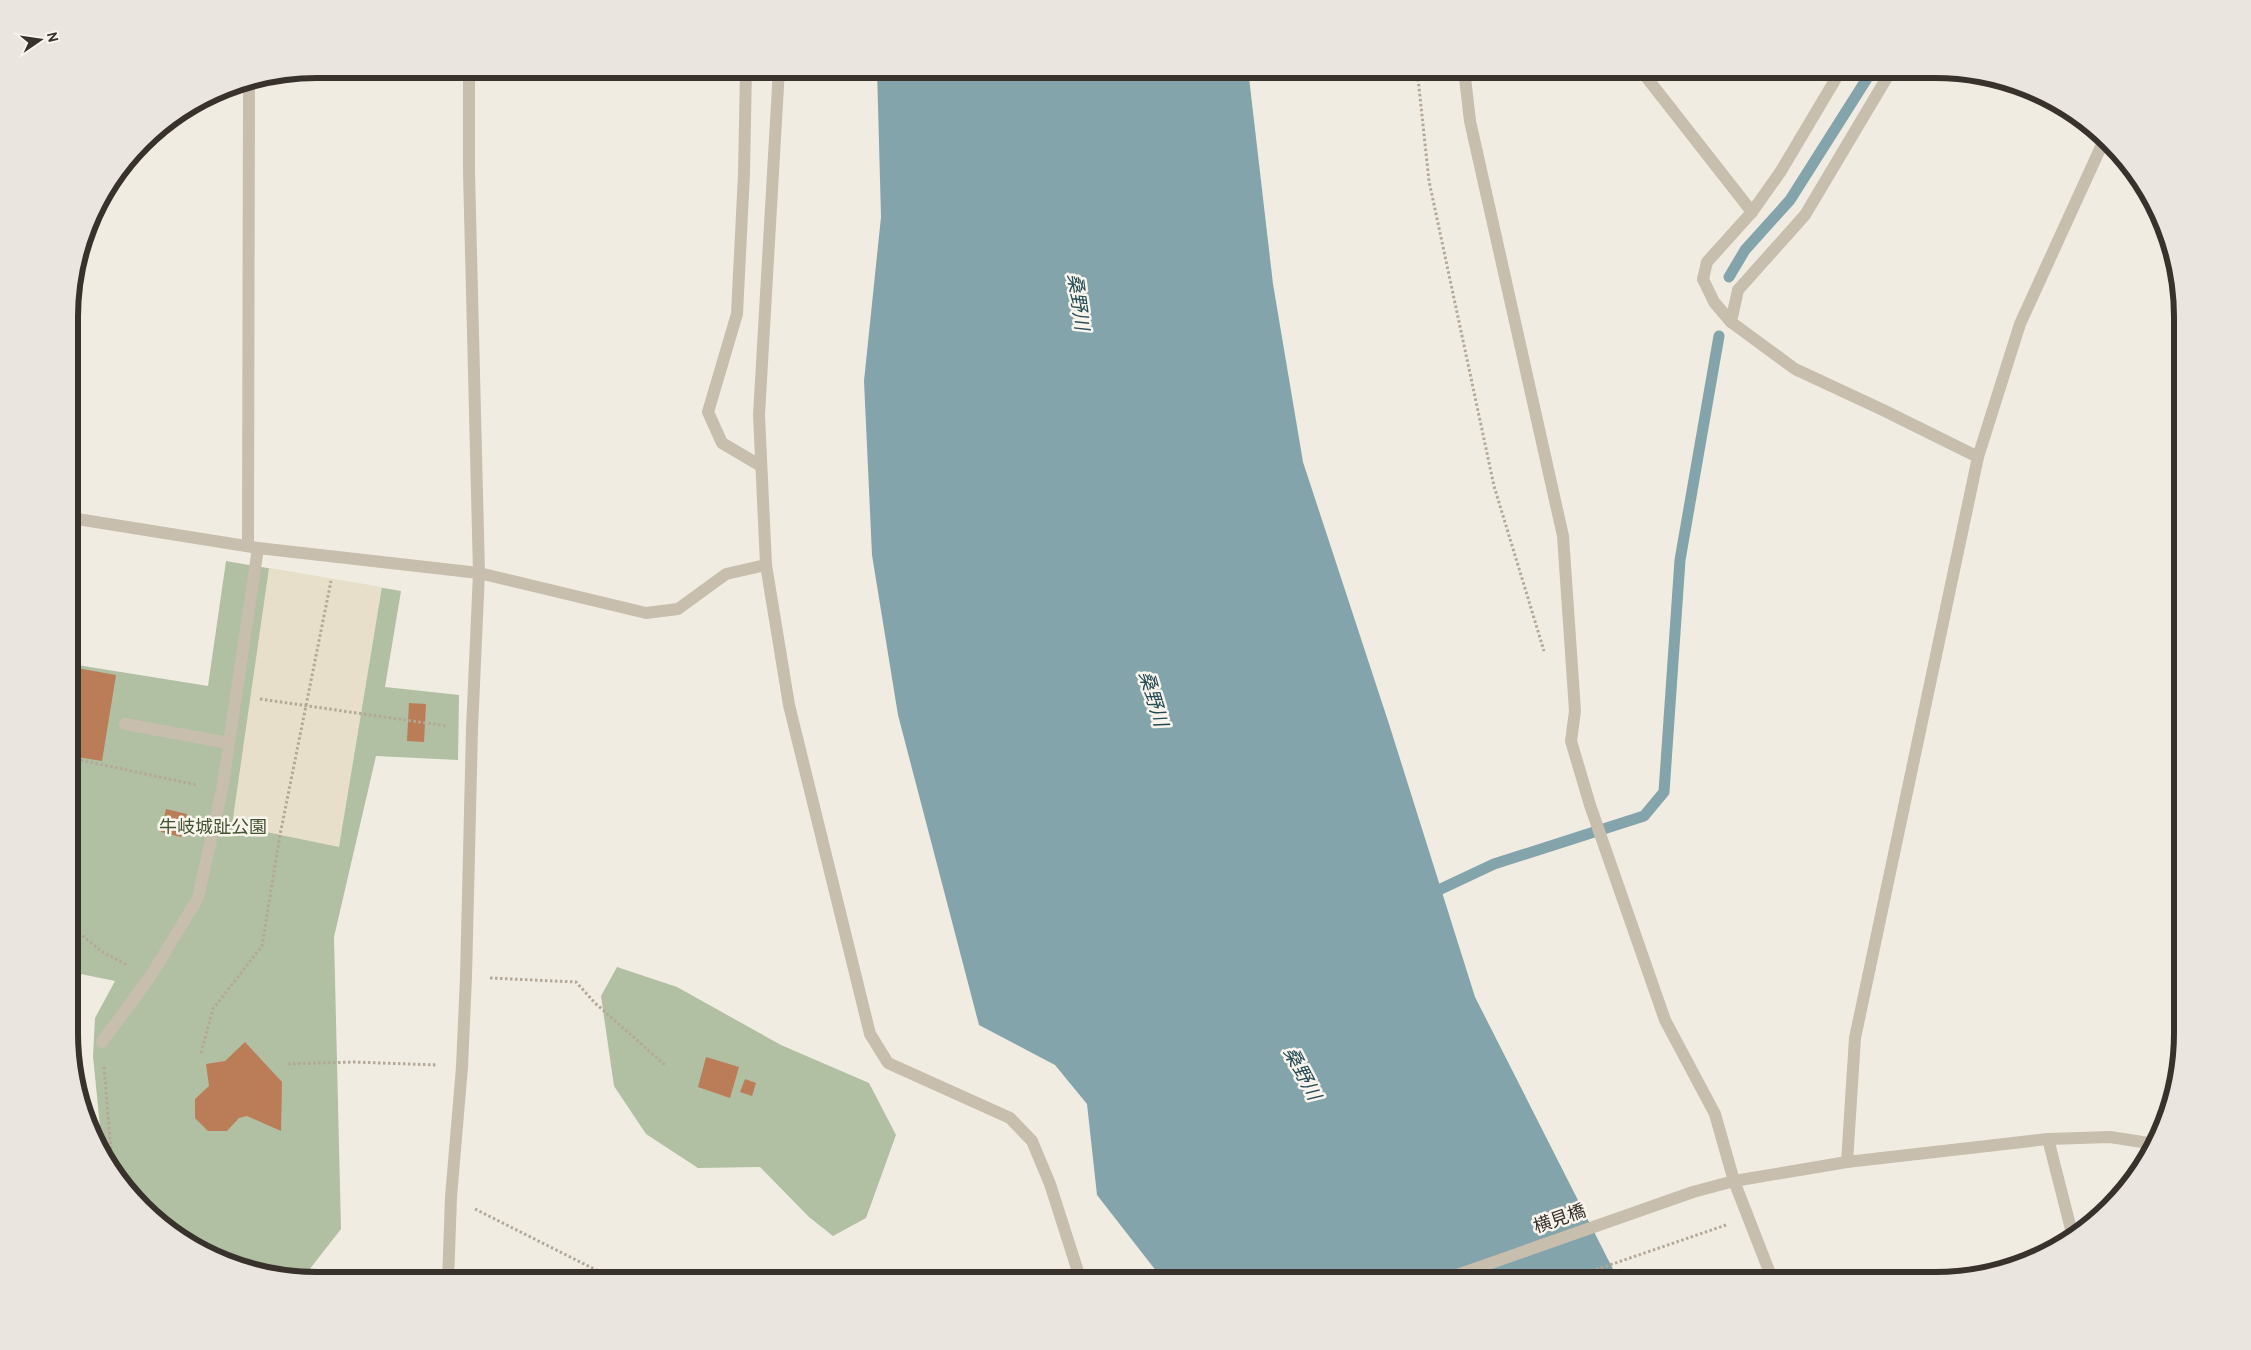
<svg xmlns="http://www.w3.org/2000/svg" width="2251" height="1350" viewBox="0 0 2251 1350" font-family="Overpass,'Noto Sans JP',sans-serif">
<rect width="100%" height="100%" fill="#f1ece1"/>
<g fill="#b1bfa2">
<polygon points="226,561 401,591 385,687 459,695 458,760 376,756 334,937 341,1229 302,1279 252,1273 192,1248 142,1209 110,1171 103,1157 93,1056 95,1018 115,981 71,972 71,664 208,686"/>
<polygon points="617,967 677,987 781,1045 869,1083 896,1135 866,1218 833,1236 809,1217 760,1167 698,1168 646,1134 614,1086 601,996"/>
</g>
<polygon fill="#e7dfca" points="269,568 382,587 339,847 232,825"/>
<polygon fill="#83a4ab" points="877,69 1248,69 1273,284 1303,462 1389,724 1475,997 1619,1281 1164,1281 1097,1195 1087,1104 1055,1065 979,1025 898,715 872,555 864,381 881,217"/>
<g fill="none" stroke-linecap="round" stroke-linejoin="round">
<g stroke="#83a4ab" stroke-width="11">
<polyline points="1729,277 1745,250 1790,200 1873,69"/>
<polyline points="1428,895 1494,864 1644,816 1664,792 1680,560 1719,336"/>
</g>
</g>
<g fill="#ba7d57">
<polygon points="71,667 116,675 102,761 71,756"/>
<polygon points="409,703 426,704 424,742 407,741"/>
<polygon points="166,809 187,814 181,837 161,832"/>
<polygon points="245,1042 282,1082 281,1131 247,1116 239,1118 227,1131 208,1131 195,1118 195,1099 209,1086 206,1064 225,1061"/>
<polygon points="706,1057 739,1067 730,1098 698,1087"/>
<polygon points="745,1079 756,1083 752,1096 740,1092"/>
</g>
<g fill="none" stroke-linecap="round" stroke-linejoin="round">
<g stroke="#b4a898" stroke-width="3" stroke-dasharray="2.5 2.5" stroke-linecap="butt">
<polyline points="1417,69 1429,181 1494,486 1544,651"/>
<polyline points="260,699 447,726"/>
<polyline points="71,758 197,785"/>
<polyline points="71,926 101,951 127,965"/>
<polyline points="490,978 576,982 595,1003 666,1066"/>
<polyline points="201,1053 213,1009 262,946 280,835 331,581"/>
<polyline points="288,1064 353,1062 437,1065"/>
<polyline points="104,1067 113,1174"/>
<polyline points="475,1209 618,1281"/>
<polyline points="1563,1281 1726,1225"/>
</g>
<g stroke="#c8beae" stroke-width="12">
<polyline points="1640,69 1752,212 1707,262 1703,279"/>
<polyline points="1752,212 1781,171 1838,75 1834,69"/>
<polyline points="248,546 249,82"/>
<polyline points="125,724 229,743"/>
<polyline points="102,1042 150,977 198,898 222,790 258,548"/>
</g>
<g stroke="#c8beae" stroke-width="12">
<polyline points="746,69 744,174 737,314 708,412 722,443 761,466"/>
<polyline points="1464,69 1470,121 1563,536 1575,711 1571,741 1590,805 1665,1020 1715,1114 1734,1181 1773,1281"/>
<polyline points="1892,69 1805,215 1738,290 1731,322 1795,369 1883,410 1978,457"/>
<polyline points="1703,279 1714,302 1731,322"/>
<polyline points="71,518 258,548 479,573 646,613 678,609 726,574 766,565"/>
<polyline points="2048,1139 2073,1237"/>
<polyline points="1847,1162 1855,1038 1978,457 2020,324 2105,138"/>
<polyline points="1734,1181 1847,1162 2048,1139 2110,1137 2155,1144"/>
<polyline points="448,1281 451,1197 462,1067 466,977 472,729 479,573 469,172 469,69"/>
</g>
<g stroke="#c8beae" stroke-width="12">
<polyline points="779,69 759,415 766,565 789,705 870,1034 888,1063 1010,1118 1032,1141 1050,1184 1081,1281"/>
<polyline points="1440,1281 1693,1192 1734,1181"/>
</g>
</g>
<g text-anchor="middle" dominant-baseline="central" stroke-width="5" stroke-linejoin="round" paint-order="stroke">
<g font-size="18" fill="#425332" stroke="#f9f5ed">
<text x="213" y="828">牛岐城趾公園</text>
</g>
<g font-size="18" fill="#38312c" stroke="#f9f5ed">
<text transform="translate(1560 1220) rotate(-19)">横見橋</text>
</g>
<g font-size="19" font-style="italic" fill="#254b55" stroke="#f9f5ed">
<text transform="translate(1077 302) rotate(82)">桑野川</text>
<text transform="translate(1152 699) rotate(73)">桑野川</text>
<text transform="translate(1301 1074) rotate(62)">桑野川</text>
</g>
</g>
<path d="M0 0H2251V1350H0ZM317 78H1935A239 239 0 0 1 2174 317V1033A239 239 0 0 1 1935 1272H317A239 239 0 0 1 78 1033V317A239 239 0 0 1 317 78Z" fill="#eae5de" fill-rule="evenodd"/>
<path fill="none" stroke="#38312c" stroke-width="6" d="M317 78H1935A239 239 0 0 1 2174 317V1033A239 239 0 0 1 1935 1272H317A239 239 0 0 1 78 1033V317A239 239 0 0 1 317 78Z"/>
<g transform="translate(40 40) rotate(77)" stroke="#f9f5ed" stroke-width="4" paint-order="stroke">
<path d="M0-4L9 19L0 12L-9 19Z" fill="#38312c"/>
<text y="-8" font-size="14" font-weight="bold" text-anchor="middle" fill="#38312c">N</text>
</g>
</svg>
